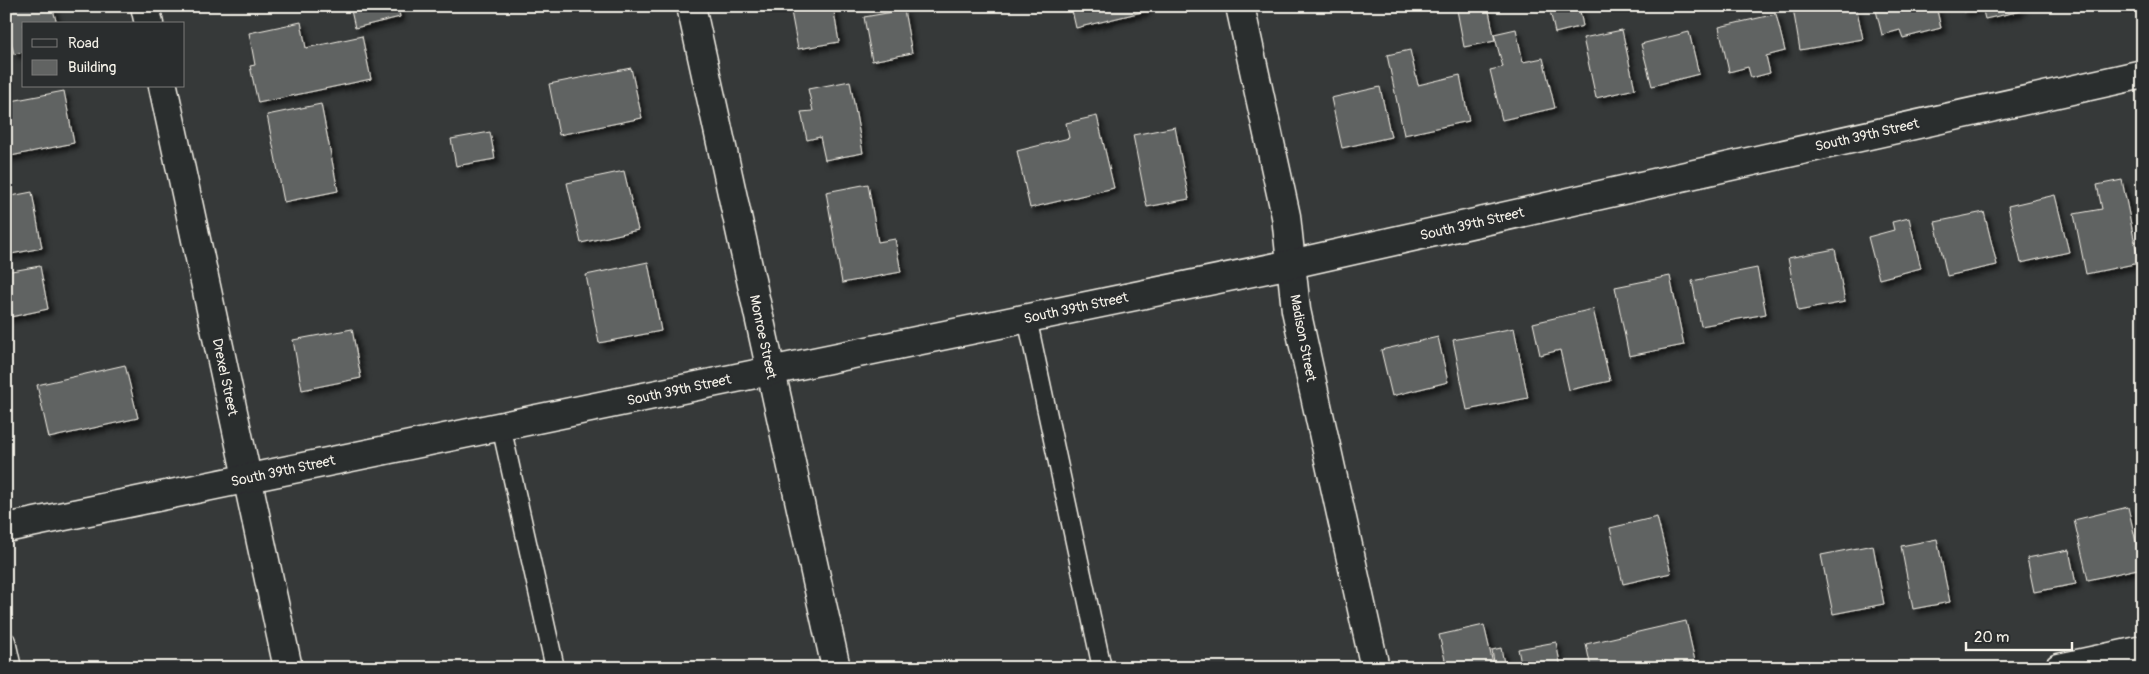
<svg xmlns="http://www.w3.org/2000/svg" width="2149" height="674" viewBox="0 0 2149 674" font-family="Pangolin,sans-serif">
<defs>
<filter id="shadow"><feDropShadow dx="4.5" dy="4.5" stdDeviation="2.5" flood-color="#0009"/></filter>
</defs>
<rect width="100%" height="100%" fill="#363939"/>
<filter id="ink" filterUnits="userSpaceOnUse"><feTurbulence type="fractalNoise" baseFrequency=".02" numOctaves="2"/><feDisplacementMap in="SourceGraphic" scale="10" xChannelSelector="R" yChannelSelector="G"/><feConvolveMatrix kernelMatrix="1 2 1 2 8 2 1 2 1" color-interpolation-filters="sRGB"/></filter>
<g filter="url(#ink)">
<g fill="#616362" stroke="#f4f1e8" filter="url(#shadow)">
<polygon points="6,6 52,6 57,24 24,24 24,52 14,54 6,22"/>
<polygon points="350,6 398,6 400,17 355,28"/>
<polygon points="790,6 833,6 839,42 798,49"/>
<polygon points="1071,6 1145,6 1146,11 1076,28"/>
<polygon points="1478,6 1488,6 1495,41 1464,47 1457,10"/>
<polygon points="1549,6 1579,6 1583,26 1555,33"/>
<polygon points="1803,6 1856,6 1863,39 1800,50 1793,8"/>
<polygon points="1875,6 1936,6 1941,28 1903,38 1900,30 1882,35"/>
<polygon points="1962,6 2020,6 2021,11 1985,19 1982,7 1963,12"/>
<polygon points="904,10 912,53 872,61 864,17"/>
<polygon points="1776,14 1785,51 1766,56 1770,73 1751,78 1748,67 1729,72 1719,27"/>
<polygon points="301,22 306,48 362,36 371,79 258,103 250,66 255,65 249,33"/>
<polygon points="1516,29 1523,62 1543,58 1555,108 1502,120 1490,70 1503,67 1494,34"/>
<polygon points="1622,30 1635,89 1596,98 1583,38"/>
<polygon points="1689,32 1699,74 1652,86 1641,44"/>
<polygon points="1410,50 1418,85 1460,75 1469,121 1404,135 1387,55"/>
<polygon points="631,68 642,118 559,135 549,84"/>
<polygon points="850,81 863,153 825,160 820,137 807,140 801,112 813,111 808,89"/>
<polygon points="1380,87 1391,137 1342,148 1331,98"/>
<polygon points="64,91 74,143 6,157 6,102"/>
<polygon points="321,104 338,191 284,202 267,115"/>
<polygon points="1097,116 1114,188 1030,208 1017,151 1069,138 1066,123"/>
<polygon points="1175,127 1189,199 1147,207 1133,135"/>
<polygon points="490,132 495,159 456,166 451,139"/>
<polygon points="624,171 638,230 581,243 567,183"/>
<polygon points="2122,180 2139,263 2086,274 2074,214 2102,209 2097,185"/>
<polygon points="868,184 878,242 895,239 901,272 842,283 826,192"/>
<polygon points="32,192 42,248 6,255 6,197"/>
<polygon points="2055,195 2069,252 2021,263 2008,206"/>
<polygon points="1984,212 1997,265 1947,276 1935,222"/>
<polygon points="1909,218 1921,268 1879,279 1868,237 1894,230 1892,222"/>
<polygon points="1835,249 1845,302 1798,311 1788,258"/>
<polygon points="648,262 661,331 599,343 586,275"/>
<polygon points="40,266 48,309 6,318 6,272"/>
<polygon points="1757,268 1766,314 1701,326 1692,281"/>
<polygon points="1670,276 1684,345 1629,356 1615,287"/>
<polygon points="1593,309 1610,381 1569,390 1560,350 1540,355 1533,323"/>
<polygon points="1514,328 1528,398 1467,410 1453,340"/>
<polygon points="352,329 361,378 302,390 293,340"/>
<polygon points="1438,337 1448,382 1392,396 1381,350"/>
<polygon points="125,365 138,418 49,438 37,385"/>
<polygon points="2128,507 2142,568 2088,580 2074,520"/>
<polygon points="1657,517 1671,573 1623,584 1610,528"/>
<polygon points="1937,539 1950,602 1913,609 1901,546"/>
<polygon points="1873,545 1884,604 1833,614 1821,555"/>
<polygon points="2069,550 2076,584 2034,592 2027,558"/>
<polygon points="1686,621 1695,661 1664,668 1591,668 1586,644"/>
<polygon points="1484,625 1494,668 1447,668 1439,635"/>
<polygon points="1556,642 1561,668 1522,668 1518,649"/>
<polygon points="1501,648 1505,668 1495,668 1492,650"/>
</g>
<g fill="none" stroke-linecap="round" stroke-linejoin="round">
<g stroke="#f4f1e8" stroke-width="21">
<g id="lane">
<polyline points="1027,318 1102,668"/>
<polyline points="501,426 555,668"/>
<polyline points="6,641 12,668"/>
</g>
</g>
<g stroke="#f4f1e8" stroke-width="31">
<g id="street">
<polyline points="145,6 149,24"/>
<polyline points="691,6 836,668"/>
<polyline points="1240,6 1286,216 1296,310 1375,668"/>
<polyline points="163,86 288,668"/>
<polyline points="6,528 1291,264 2143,74"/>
<polyline points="2059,668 2143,650"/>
</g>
</g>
<use href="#lane" stroke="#2a2d2e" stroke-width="18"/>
<use href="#street" stroke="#2a2d2e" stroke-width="28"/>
</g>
</g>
<g text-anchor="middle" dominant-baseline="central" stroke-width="5" stroke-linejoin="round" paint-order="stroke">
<g font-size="14" fill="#f4f1e8" stroke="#2a2d2e">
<text transform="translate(1867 135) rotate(-13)">South 39th Street</text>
<text transform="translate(1472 224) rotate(-13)">South 39th Street</text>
<text transform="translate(1076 308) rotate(-12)">South 39th Street</text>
<text transform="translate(763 337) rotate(78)">Monroe Street</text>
<text transform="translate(1303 338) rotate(79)">Madison Street</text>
<text transform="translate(225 377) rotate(78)">Drexel Street</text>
<text transform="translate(679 390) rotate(-12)">South 39th Street</text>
<text transform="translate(283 471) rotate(-12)">South 39th Street</text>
</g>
</g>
<rect width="2149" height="674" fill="none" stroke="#2a2d2e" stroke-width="25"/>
<rect x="12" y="12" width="2124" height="649" fill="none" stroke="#f4f1e8" stroke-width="2" filter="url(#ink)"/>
<rect x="22" y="22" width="162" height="65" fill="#2a2d2e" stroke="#7b7b78"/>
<rect x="32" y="39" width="25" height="8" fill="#2a2d2e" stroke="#7b7b78"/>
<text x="68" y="48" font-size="15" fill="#f4f1e8">Road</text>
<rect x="32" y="60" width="25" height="15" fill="#616362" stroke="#7b7b78"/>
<text x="68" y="72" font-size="15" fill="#f4f1e8">Building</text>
<path d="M1966 642v8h106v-8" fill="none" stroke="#f4f1e8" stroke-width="2.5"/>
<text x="1974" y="642" font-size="15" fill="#f4f1e8" stroke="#2a2d2e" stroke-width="4" paint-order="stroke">20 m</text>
</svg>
